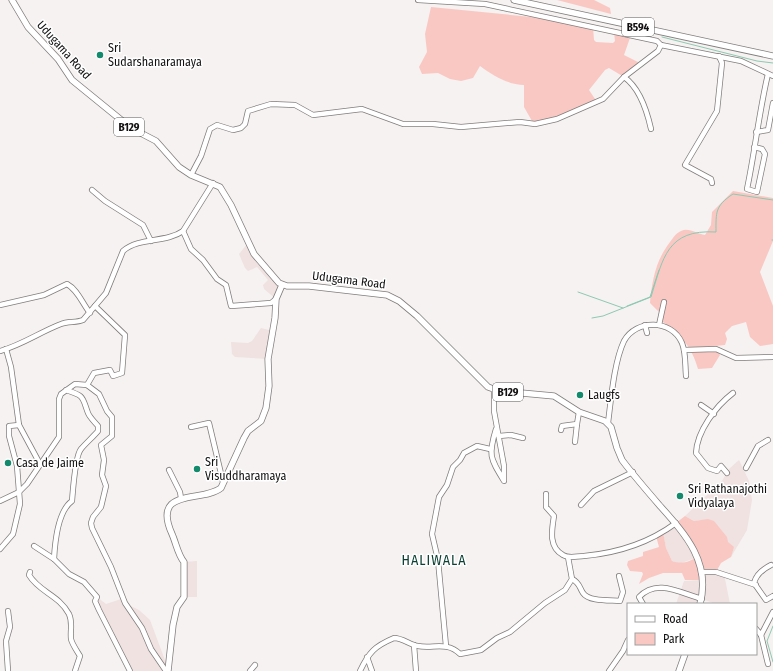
<svg xmlns="http://www.w3.org/2000/svg" width="773" height="671" viewBox="0 0 773 671" font-family="'Fira Sans Condensed',sans-serif">
<rect width="100%" height="100%" fill="#f6f2f1"/>
<g fill="#efe2e1">
<polygon points="248,243 282,285 276,299 264,289 263,285 268,280 257,267 248,271 245,268 239,254"/>
<polygon points="261,328 273,331 268,359 235,357 232,354 231,342 248,343 252,341"/>
<polygon points="739,460 749,481 752,500 747,530 731,557 726,539 701,520 694,521 685,516 722,481 729,469"/>
<polygon points="677,527 695,558 679,564 672,561 666,548 663,533"/>
<polygon points="197,561 197,597 184,597 184,562"/>
<polygon points="701,572 724,574 730,604 716,604 702,599 700,604 676,604 684,581 702,580"/>
<polygon points="97,597 106,604 124,598 127,604 139,610 150,620 169,671 130,671 95,599"/>
</g>
<g fill="#f9c8c3">
<polygon points="557,0 594,0 610,8 611,14"/>
<path d="M431,7L562,20L593,27L594,40L596,42L613,43L615,41L614,33L631,35L624,55L642,64L624,77L609,68L605,70L589,90L597,102L547,121H532L524,107V85C506,84 494,76 480,66L473,78L461,81L450,79L438,73L422,74L419,67L427,52L425,34Z"/>
<path d="M733,191L773,198V241L760,272L773,306V344L760,346L750,337L746,322L732,326L725,333L727,339L725,345L715,346L720,355L712,368L698,369C692,347 681,335 663,322V316L650,303C652,280 656,260 670,242C673,238 676,233 681,231C689,227 697,234 705,235L711,225L712,212Z"/>
<path d="M685,516L694,521L708,519L714,521L727,537L728,542L734,547L731,557L721,563L716,572H701L702,580H685L682,573H663L649,578L639,584L643,574L642,572L630,571L627,565L628,561L643,556V552L659,547L656,536L663,532L666,548L672,561C680,564 690,563 697,556L676,523Z"/>
</g>
<g fill="none" stroke-linecap="round" stroke-linejoin="round">
<g stroke="#8dc9b3" stroke-width="1">
<polyline points="662,37 757,61 773,63"/>
<polyline points="772,240 773,240"/>
<polyline points="578,292 623,308"/>
<polyline points="627,306 650,297 659,270"/>
<path d="M592,318L603,316L651,297C663,258 667,229 716,232C716,212 715,206 733,194L773,200"/>
<polyline points="773,626 767,641 773,662"/>
</g>
<g stroke="#817d7d" stroke-width="6">
<g id="minor">
<polyline points="418,0 485,4 657,41 661,45 741,61 773,76"/>
<path d="M624,77C640,88 647,111 651,129"/>
<polyline points="756,132 768,130 773,103"/>
<path d="M754,147L762,149L765,154L757,192L747,189C755,151 759,112 768,74"/>
<polyline points="191,175 201,156 210,129 217,125 233,130 241,128 245,124 248,111 271,104 295,105 313,115 362,109 403,124 433,124 461,127 520,122 535,124 557,119 603,99 624,77 658,51 661,45"/>
<polyline points="712,183 711,179 685,165 717,111 722,63 719,56"/>
<polyline points="92,190 105,201 143,225 151,241"/>
<polyline points="183,231 191,249 203,260 217,279 226,285 231,306 271,303 276,299"/>
<path d="M0,305L44,295L67,284C78,290 82,303 90,313"/>
<polyline points="645,325 647,333"/>
<polyline points="659,325 664,302"/>
<polyline points="6,349 11,367 19,425 40,464"/>
<polyline points="684,350 716,349 736,358 773,357"/>
<path d="M0,351C22,345 40,332 61,324C68,321 76,323 83,320L106,293L123,251C139,237 166,243 183,231L213,183"/>
<polyline points="87,385 94,373 110,370 113,376 122,373 125,335 95,306"/>
<path d="M66,390C85,396 82,397 88,413C90,418 95,422 98,426V431C93,437 86,443 81,449C75,456 73,490 72,501C58,511 55,541 54,559L69,574L84,582L97,597L95,601L99,610L130,671"/>
<path d="M494,390V411L504,466V481C490,458 488,455 496,429"/>
<polyline points="701,405 714,414"/>
<path d="M608,423C611,400 614,362 624,341C636,319 672,319 682,343C686,353 685,365 686,376"/>
<polyline points="191,427 209,423 223,482"/>
<polyline points="561,430 562,426 577,424 579,412"/>
<polyline points="499,436 511,435 523,438"/>
<polyline points="575,442 577,424"/>
<polyline points="746,468 758,446 768,440"/>
<polyline points="169,470 180,492 181,498"/>
<path d="M727,473L721,466L717,471L708,468L696,453C697,431 716,406 733,393"/>
<path d="M546,494V507L554,516C552,529 548,547 563,555C569,559 577,556 584,556C617,553 649,543 676,523"/>
<polyline points="0,501 19,492 27,484 59,437 59,399 61,394 75,384 87,385 99,394 107,411 112,417 112,436 101,445 104,460 102,475 106,486 101,507 93,517 91,523 92,528 111,567 125,603 142,628 151,649 166,671"/>
<polyline points="581,505 594,491 633,472"/>
<polyline points="34,546 54,559"/>
<polyline points="0,549 13,534 20,504 17,466 9,436 9,426 19,425"/>
<path d="M771,565C763,569 756,575 754,583L766,600L773,596"/>
<path d="M30,572L29,575C39,592 59,595 69,614C73,623 70,630 71,639C72,644 77,651 80,656L75,671"/>
<polyline points="701,572 716,572 756,585"/>
<path d="M572,579C580,583 579,587 583,593C589,602 611,600 620,601L623,592L619,576"/>
<path d="M643,604L639,597C657,578 680,593 702,599"/>
<polyline points="8,611 10,627 6,641 8,671"/>
<polyline points="756,629 761,635 773,612"/>
<polyline points="761,635 768,664"/>
<polyline points="414,645 416,671"/>
<polyline points="446,646 438,560 432,534 439,497 447,485 453,467 460,460 464,453 477,446 490,449"/>
<polyline points="367,657 372,671"/>
<polyline points="250,671 255,665"/>
<path d="M360,671C369,652 375,646 394,638C403,638 410,645 418,646C433,649 447,641 460,654L481,650L497,638L510,632L545,603L565,590L572,579L568,557"/>
<polyline points="609,671 623,651 628,640"/>
</g>
</g>
<g stroke="#817d7d" stroke-width="7">
<g id="major">
<path d="M12,0L28,27L58,59L72,80L131,128L156,141L179,167L191,175L220,187L231,205L254,254L279,283L287,286H309L387,295L399,301L417,316L488,387L499,391L554,396L579,412L605,421L611,427L617,448L622,460C634,476 648,492 661,507C686,535 711,563 700,604"/>
<polyline points="514,0 773,56"/>
<path d="M168,671L173,625L177,607L184,597V562C178,555 176,543 172,534C151,487 202,503 221,488L244,438L248,431L261,421L266,408L269,386L268,359L275,318L276,299L282,285"/>
<polyline points="679,671 685,654"/>
</g>
</g>
<use href="#minor" stroke="#fff" stroke-width="4.5"/>
<use href="#major" stroke="#fff" stroke-width="5.5"/>
</g>
<g fill="#148a6c" stroke="#fff" stroke-width="1.5">
<circle cx="100" cy="55" r="4"/>
<circle cx="580" cy="395" r="4"/>
<circle cx="8" cy="463" r="4"/>
<circle cx="197" cy="469" r="4"/>
<circle cx="680" cy="496" r="4"/>
</g>
<g text-anchor="middle" dominant-baseline="central" stroke-width="3" stroke-linejoin="round" paint-order="stroke">
<g fill="#fff" stroke="#595858" stroke-width="1">
<rect x="622" y="18" width="32" height="18" rx="3"/>
<rect x="114" y="118" width="30" height="18" rx="3"/>
<rect x="493" y="383" width="30" height="18" rx="3"/>
</g>
<g font-size="11" font-weight="bold" fill="#121010">
<text x="638" y="27">B594</text>
<text x="129" y="127">B129</text>
<text x="508" y="392">B129</text>
</g>
<g font-size="12" fill="#121010" stroke="#fff" text-anchor="start">
<text x="108" y="48">Sri<tspan x="108" dy="14">Sudarshanaramaya</tspan></text>
<text x="588" y="395">Laugfs</text>
<text x="205" y="462">Sri<tspan x="205" dy="14">Visuddharamaya</tspan></text>
<text x="16" y="463">Casa de Jaime</text>
<text x="688" y="489">Sri Rathanajothi<tspan x="688" dy="14">Vidyalaya</tspan></text>
</g>
<g font-size="12" fill="#121010" stroke="#fff">
<text transform="translate(64 50) rotate(48)">Udugama Road</text>
<text transform="translate(349 280) rotate(7)">Udugama Road</text>
</g>
<g font-size="14" letter-spacing="1" fill="#0a3f31" stroke="#fff">
<text x="434" y="560">HALIWALA</text>
</g>
</g>
<rect x="627" y="603" width="130" height="52" fill="#ffffff" stroke="#a09f9f"/>
<rect x="635" y="616" width="20" height="6" fill="#ffffff" stroke="#a09f9f"/>
<text x="663" y="623" font-size="12" fill="#121010">Road</text>
<rect x="635" y="633" width="20" height="12" fill="#f9c8c3" stroke="#a09f9f"/>
<text x="663" y="643" font-size="12" fill="#121010">Park</text>
</svg>
